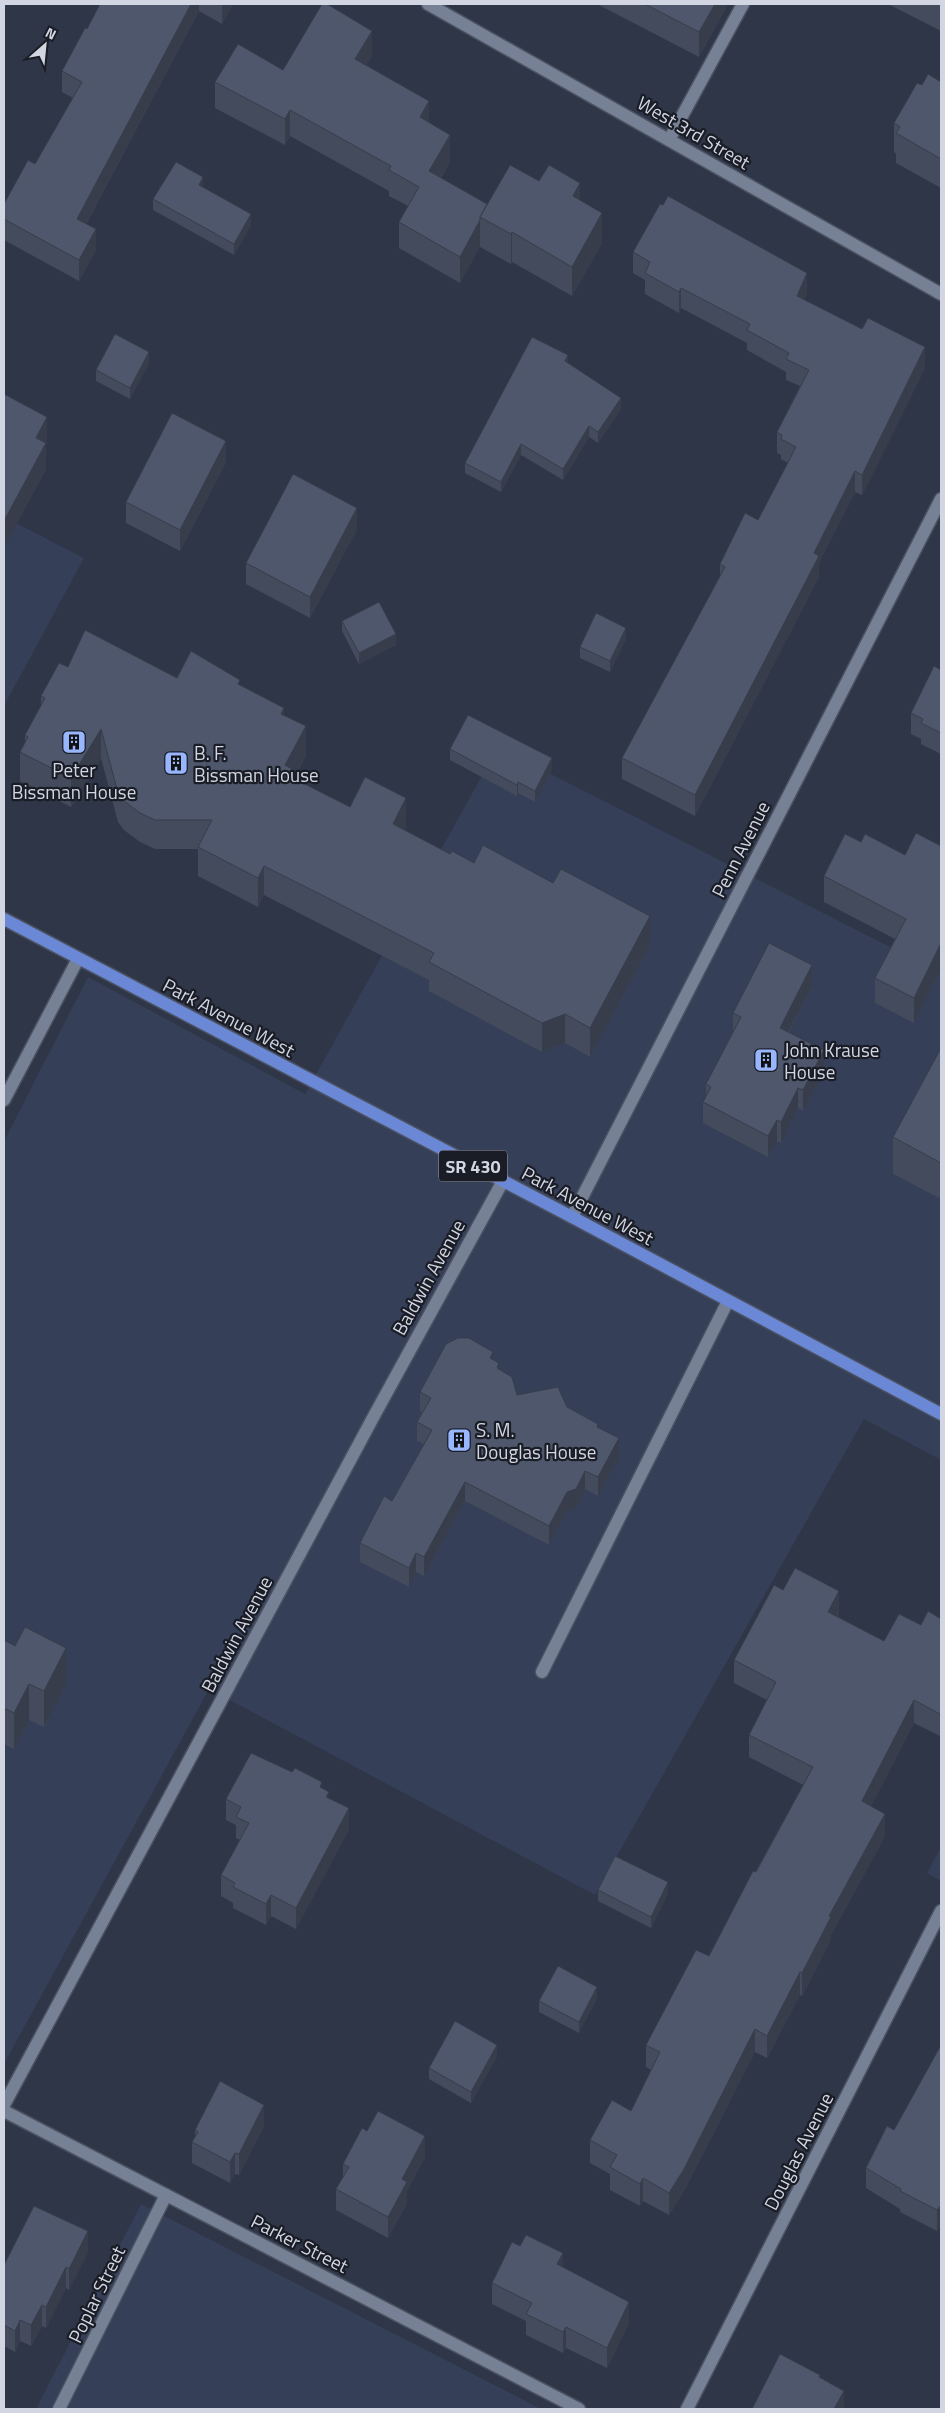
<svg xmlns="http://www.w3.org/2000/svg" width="945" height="2413" viewBox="0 0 945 2413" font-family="'Titillium Web',sans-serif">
<rect width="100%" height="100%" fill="#2e3648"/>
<g fill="#353f58">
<polygon points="4,517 84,558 4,706"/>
<polygon points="498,747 941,973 941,1460 864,1419 595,1895 209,1689 4,2064 4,1141 88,977 305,1094"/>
<polygon points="941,1847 941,1881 927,1873"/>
<polygon points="141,2204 541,2409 36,2409"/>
</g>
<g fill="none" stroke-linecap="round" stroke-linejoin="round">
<g stroke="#4a5160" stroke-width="15">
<g id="minor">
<polyline points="428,4 941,294"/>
<polyline points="669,140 743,4"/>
<polyline points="4,1100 78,959"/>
<polyline points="572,1217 941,499"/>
<polyline points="542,1672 728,1301"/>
<polyline points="4,2105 375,1414 503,1181"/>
<polyline points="4,2111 579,2409"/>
<polyline points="59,2409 166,2195"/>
<polyline points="687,2409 941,1911"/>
</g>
</g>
<g stroke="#4a5160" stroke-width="15">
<polyline id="major" points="4,919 572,1217 941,1414"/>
</g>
<use href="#minor" stroke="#778196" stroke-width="12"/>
<use href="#major" stroke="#6a88d5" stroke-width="12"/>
</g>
<g fill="#434b5c">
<polygon points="100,4 233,4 222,24 199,11 86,224 96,250 79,281 4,240 4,204 35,164 73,98 62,92 62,71 87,29"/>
<polygon points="597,4 728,4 699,57"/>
<polygon points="888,4 941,4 941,31"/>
<polygon points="372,56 366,65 429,123 450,161 441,178 487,204 539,181 580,200 602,243 572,296 512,262 511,264 480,247 480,246 460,283 399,248 399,222 408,206 389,196 389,191 290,136 285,145 215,108 215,82"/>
<polygon points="941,82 941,188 896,163 896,154 894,152 894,123 922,85"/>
<polygon points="203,188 251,225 234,255 153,210 153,199"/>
<polygon points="633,252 807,293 804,300 925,368 862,495 855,492 819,563 819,577 695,816 622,779 622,758 720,577 720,564 758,520 788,463 781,459 781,455 777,453 777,432 800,386 786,380 786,372 747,350 747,343 681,308 679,313 645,294 645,280 633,273"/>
<polygon points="149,363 130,399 96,381 96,370"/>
<polygon points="568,363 621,409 598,443 589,437 563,480 521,455 501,492 465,473 465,463"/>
<polygon points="226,462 180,551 126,523 126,502"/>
<polygon points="357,529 310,618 246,584 246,563"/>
<polygon points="342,621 396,645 359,664 342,631"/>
<polygon points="626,639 610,672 580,658 580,647"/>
<polygon points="68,667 177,678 240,685 284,715 306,755 294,779 350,807 406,827 404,830 450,854 474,863 650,945 590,1057 565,1043 542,1052 429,991 429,980 264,895 258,907 198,876 198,849 155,849 140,842 124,830 118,822 101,758 71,807 20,781 20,752 25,742 25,735 41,706 41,696"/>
<polygon points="941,670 941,754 921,744 921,739 911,734 911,713"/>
<polygon points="450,749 552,769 535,802 518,793 517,796 450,760"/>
<polygon points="861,842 905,855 941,846 941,968 914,1023 875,1003 875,978 895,939 824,902 824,876"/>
<polygon points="812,986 789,1032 824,1071 803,1111 798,1108 781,1143 777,1141 768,1157 703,1123 703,1102 706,1097 706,1084 733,1032 733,1013"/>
<polygon points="941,1048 941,1199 893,1174 893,1137"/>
<polygon points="493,1360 517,1395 567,1407 598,1428 619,1457 598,1496 585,1489 576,1508 567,1511 549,1545 465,1501 424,1576 416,1572 409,1587 360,1562 360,1543 392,1501 424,1444 417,1441 417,1422 422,1413 420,1411 420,1392"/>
<polygon points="783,1590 839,1614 838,1617 884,1641 921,1625 941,1619 940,1736 914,1723 871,1806 885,1836 831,1935 831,1940 802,1996 800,1995 767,2058 755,2052 684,2191 669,2215 643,2201 640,2206 610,2190 610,2174 590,2163 590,2140 631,2111 651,2070 646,2067 646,2045 709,1956 803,1785 749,1757 749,1735 767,1700 734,1683 734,1660"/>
<polygon points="4,1640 66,1684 44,1727 29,1720 14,1749 4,1744"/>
<polygon points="322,1788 349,1829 296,1929 271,1916 266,1925 233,1908 233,1903 221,1896 221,1875 240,1840 236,1838 236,1825 226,1820 226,1799"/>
<polygon points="598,1890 668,1893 651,1928 598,1901"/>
<polygon points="597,1998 579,2033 539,2012 539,2001"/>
<polygon points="941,2045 941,2227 940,2227 937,2231 900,2212 900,2209 866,2188 866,2168 894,2130"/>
<polygon points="497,2056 471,2103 429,2079 429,2068"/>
<polygon points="264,2126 239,2175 235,2174 230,2183 192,2163 192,2142 195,2137 195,2130"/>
<polygon points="367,2131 425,2157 407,2191 407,2203 388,2238 336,2210 336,2189 343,2177 343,2164"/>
<polygon points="88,2252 69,2290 66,2288 46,2328 42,2326 31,2346 20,2341 15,2352 4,2346 4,2265"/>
<polygon points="563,2267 629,2323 607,2368 566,2348 563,2353 526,2335 526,2321 492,2304 492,2283"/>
</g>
<g fill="#373d4b">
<polygon points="191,4 199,4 199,11 77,240 77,219"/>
<polygon points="222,4 233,4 222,24"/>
<polygon points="715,4 728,4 699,57 699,32"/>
<polygon points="372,31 372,56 355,85 355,59"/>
<polygon points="429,101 429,126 420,117"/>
<polygon points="290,110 290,136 285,145 285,119"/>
<polygon points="450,135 450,161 429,197 429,171"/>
<polygon points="203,177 203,188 199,185"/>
<polygon points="580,183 580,212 573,196"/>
<polygon points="602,213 602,243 572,296 572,267"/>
<polygon points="251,214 251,225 234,255 234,244"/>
<polygon points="480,220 480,246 460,283 460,257"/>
<polygon points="96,229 96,250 79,281 79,260"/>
<polygon points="512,232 512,262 511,264 511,234"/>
<polygon points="807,273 807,293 797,317 797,296"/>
<polygon points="681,288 681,308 679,313 679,292"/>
<polygon points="925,347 925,368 862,495 862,475"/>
<polygon points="149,352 149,363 130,399 130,388"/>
<polygon points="568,355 568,366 565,361"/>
<polygon points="621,398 621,409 598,443 598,432"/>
<polygon points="47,417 47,444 46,447 46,470 4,548 4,521 36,438"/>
<polygon points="589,426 589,437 563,480 563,469"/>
<polygon points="226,441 226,462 180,551 180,530"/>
<polygon points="521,444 521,455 501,492 501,482"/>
<polygon points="855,471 855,492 819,563 819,577 695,816 695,795 814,553"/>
<polygon points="357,508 357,529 310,618 310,597"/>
<polygon points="626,628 626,639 610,672 610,661"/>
<polygon points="396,634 396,645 359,664 359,653"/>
<polygon points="284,708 284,737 281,714"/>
<polygon points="306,726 306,755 292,781 292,798 285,765"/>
<polygon points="101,729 101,758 71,807 71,778"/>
<polygon points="552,758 552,769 535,802 535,791"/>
<polygon points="518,782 518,793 517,796 517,785"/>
<polygon points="406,798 406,827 393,853 393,824"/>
<polygon points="264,866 264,895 258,907 258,878"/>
<polygon points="650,916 650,945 590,1057 590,1028"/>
<polygon points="941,943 941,968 914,1023 914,998"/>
<polygon points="812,965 812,986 780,1048 780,1028"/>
<polygon points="565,1014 565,1043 542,1052 542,1023"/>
<polygon points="824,1050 824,1071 803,1111 803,1090"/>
<polygon points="798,1088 798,1108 781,1143 781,1122"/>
<polygon points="777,1120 777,1141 768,1157 768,1136"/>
<polygon points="619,1438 619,1457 598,1496 598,1477"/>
<polygon points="585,1471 585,1489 576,1508 567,1511 549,1545 549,1526 567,1492"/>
<polygon points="465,1482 465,1501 424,1576 424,1557"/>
<polygon points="416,1553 416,1572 409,1587 409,1568"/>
<polygon points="839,1591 839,1614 828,1635 828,1612"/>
<polygon points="66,1648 66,1684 44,1727 44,1691"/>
<polygon points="29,1684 29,1720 14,1749 14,1713"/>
<polygon points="914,1700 914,1723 862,1824 862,1801"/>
<polygon points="941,1712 941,1734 940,1736 940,1714"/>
<polygon points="349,1808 349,1829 296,1929 296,1908"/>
<polygon points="885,1814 885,1836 831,1935 831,1940 802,1996 802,1973 829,1916"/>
<polygon points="668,1882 668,1893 651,1928 651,1917"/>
<polygon points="271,1895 271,1916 266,1925 266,1904"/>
<polygon points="800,1972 800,1995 767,2058 767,2036"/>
<polygon points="597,1987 597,1998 579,2033 579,2022"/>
<polygon points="755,2029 755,2052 684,2191 669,2215 669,2193"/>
<polygon points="497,2045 497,2056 471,2103 471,2092"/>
<polygon points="264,2105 264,2126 239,2175 239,2154"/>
<polygon points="425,2136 425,2157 407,2191 407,2203 388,2238 388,2217 402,2179"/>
<polygon points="235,2153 235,2174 230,2183 230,2162"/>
<polygon points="643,2178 643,2201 640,2206 640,2184"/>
<polygon points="940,2206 940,2227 937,2231 937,2210"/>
<polygon points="88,2231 88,2252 69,2290 69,2269"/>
<polygon points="563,2253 563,2274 557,2264"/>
<polygon points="66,2267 66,2288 46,2328 46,2307"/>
<polygon points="629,2302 629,2323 607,2368 607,2348"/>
<polygon points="42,2305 42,2326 31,2346 31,2325"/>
<polygon points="20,2320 20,2341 15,2352 15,2331"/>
<polygon points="566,2327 566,2348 563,2353 563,2332"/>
<polygon points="844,2391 844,2409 834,2409"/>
</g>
<g fill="#4e576b" stroke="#373d4b">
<polygon points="100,4 191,4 77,219 96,229 79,260 4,219 4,204 28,160 35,164 82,82 62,71 85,28 87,29"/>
<polygon points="322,4 327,4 372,31 355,59 429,101 420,117 450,135 429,171 487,204 480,217 480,220 460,257 399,222 419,187 389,170 391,166 290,110 285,119 215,82 238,44 283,70"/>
<polygon points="645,4 715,4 699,32"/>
<polygon points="928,74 941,82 941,159 896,133 900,127 894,123 917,83 922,85"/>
<polygon points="176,162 203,177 199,185 251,214 234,244 153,199"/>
<polygon points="510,165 539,181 549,165 580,183 573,196 602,213 572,267 512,232 511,234 480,217"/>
<polygon points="668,196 807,273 797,296 862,329 868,318 925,347 862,475 855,471 814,553 819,556 695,795 622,758 725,567 720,564 745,513 758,520 796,447 781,439 782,435 777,432 809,370 786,359 789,353 747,330 750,324 681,288 679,292 645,273 650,262 633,252 660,204 663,205"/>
<polygon points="115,334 149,352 130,388 96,370"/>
<polygon points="532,337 568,355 565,361 621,398 598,432 589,426 563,469 521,444 501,482 465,463"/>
<polygon points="4,394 47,417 36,438 46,443 4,521"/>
<polygon points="172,413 226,441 180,530 126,502"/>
<polygon points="293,474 357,508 310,597 246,563"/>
<polygon points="379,602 396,634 359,653 342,621"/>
<polygon points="596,613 626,628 610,661 580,647"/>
<polygon points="85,630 177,678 191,651 240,680 238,684 284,708 281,714 306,726 285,765 292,769 289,776 350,807 365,777 406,798 393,824 450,854 452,851 474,863 483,845 553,883 561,869 650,916 590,1028 565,1014 542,1023 429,962 434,953 322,895 264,866 258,878 198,847 212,820 155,820 140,813 124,801 118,793 101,729 71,778 20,752 28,737 25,735 45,698 41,696 59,663 68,667"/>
<polygon points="934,666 941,670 941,733 921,723 923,719 911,713"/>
<polygon points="468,715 552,758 535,791 518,782 517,785 450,749"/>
<polygon points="916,833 941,846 941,943 914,998 875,978 906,919 824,876 845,834 861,842 865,834 905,855"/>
<polygon points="769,943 812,965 780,1028 824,1050 803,1090 798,1088 781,1122 777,1120 768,1136 703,1102 711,1087 706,1084 741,1017 733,1013"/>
<polygon points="941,1048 941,1163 893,1137"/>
<polygon points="458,1338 469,1338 493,1352 490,1358 499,1363 497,1368 512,1377 517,1395 558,1387 567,1407 598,1424 597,1427 619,1438 598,1477 585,1471 576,1489 567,1492 549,1526 465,1482 424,1557 416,1553 409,1568 360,1543 384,1496 392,1501 432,1430 417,1422 431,1398 420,1392 446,1344"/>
<polygon points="795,1568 839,1591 828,1612 884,1641 899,1614 921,1625 928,1611 941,1619 941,1712 940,1714 914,1700 862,1801 885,1814 829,1916 831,1917 802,1973 800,1972 767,2036 755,2029 684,2169 669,2193 643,2178 640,2184 610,2167 617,2155 590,2140 612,2100 631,2111 660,2052 646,2045 696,1950 709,1956 753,1871 756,1872 813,1767 749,1735 776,1682 734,1660 774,1585 783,1590"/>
<polygon points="25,1627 66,1648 44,1691 29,1684 14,1713 4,1708 4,1640 15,1646"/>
<polygon points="251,1753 292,1772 295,1768 322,1782 320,1787 329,1792 326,1797 349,1808 296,1908 271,1895 266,1904 233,1887 235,1883 221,1875 249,1823 236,1817 241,1807 226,1799"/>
<polygon points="615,1856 668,1882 651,1917 598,1890"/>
<polygon points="558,1966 597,1987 579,2022 539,2001"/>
<polygon points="455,2021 497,2045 471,2092 429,2068"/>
<polygon points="941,2045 941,2207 940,2206 937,2210 900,2191 901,2189 866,2168 887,2126 894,2130"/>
<polygon points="220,2081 264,2105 239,2154 235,2153 230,2162 192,2142 198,2132 195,2130"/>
<polygon points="378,2111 425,2136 402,2179 407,2182 388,2217 336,2189 349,2167 343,2164 362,2128 367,2131"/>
<polygon points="34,2206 88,2231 69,2269 66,2267 46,2307 42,2305 31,2325 20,2320 15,2331 4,2325 4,2265"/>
<polygon points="526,2235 563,2253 557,2264 629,2302 607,2348 566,2327 563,2332 526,2314 532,2303 492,2283 512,2242 520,2246"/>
<polygon points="780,2354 820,2375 819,2377 844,2391 834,2409 752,2409"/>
</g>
<defs>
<g id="building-square" transform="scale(1.25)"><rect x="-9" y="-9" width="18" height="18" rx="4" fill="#98b6fd" stroke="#1a1d26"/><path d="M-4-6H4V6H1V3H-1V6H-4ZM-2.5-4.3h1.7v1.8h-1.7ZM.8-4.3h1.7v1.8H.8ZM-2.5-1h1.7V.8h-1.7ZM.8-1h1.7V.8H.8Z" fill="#111"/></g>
</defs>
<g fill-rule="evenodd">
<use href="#building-square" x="74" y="742"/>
<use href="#building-square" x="176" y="763"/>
<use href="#building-square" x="766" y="1060"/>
<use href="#building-square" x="459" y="1440"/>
</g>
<g text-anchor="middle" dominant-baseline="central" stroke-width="4.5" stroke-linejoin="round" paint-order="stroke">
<rect fill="#1a1d26" stroke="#9a9eaa" stroke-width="1" x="439" y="1150.5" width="68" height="31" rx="4"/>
<g font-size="18" font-weight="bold" fill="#d1d6e2">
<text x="473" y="1166">SR 430</text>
</g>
<g font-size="19" fill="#d1d6e2" stroke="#1a1d26">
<text transform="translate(694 132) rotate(30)">West 3rd Street</text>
<text transform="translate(740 849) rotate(-63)">Penn Avenue</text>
<text transform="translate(229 1017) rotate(28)">Park Avenue West</text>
<text transform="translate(588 1205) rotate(28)">Park Avenue West</text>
<text transform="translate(428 1277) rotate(-61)">Baldwin Avenue</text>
<text transform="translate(236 1634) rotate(-62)">Baldwin Avenue</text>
<text transform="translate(798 2151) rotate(-63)">Douglas Avenue</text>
<text transform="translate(300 2243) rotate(27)">Parker Street</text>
<text transform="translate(96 2294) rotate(-64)">Poplar Street</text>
</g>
<g font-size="19" fill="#d1d6e2" stroke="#1a1d26" text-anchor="start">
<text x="194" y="752">B. F.<tspan x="194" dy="22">Bissman House</tspan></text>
<text x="74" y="769" text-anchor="middle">Peter<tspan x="74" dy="22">Bissman House</tspan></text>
<text x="784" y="1049">John Krause<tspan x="784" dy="22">House</tspan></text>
<text x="476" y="1429">S. M.<tspan x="476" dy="22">Douglas House</tspan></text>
</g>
</g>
<rect width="945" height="2413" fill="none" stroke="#d1d6e2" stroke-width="10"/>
<g transform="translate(45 45) rotate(27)" stroke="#1a1d26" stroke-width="4" paint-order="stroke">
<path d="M0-4L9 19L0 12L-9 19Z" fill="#d1d6e2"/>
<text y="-8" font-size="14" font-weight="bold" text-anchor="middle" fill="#d1d6e2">N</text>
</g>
</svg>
